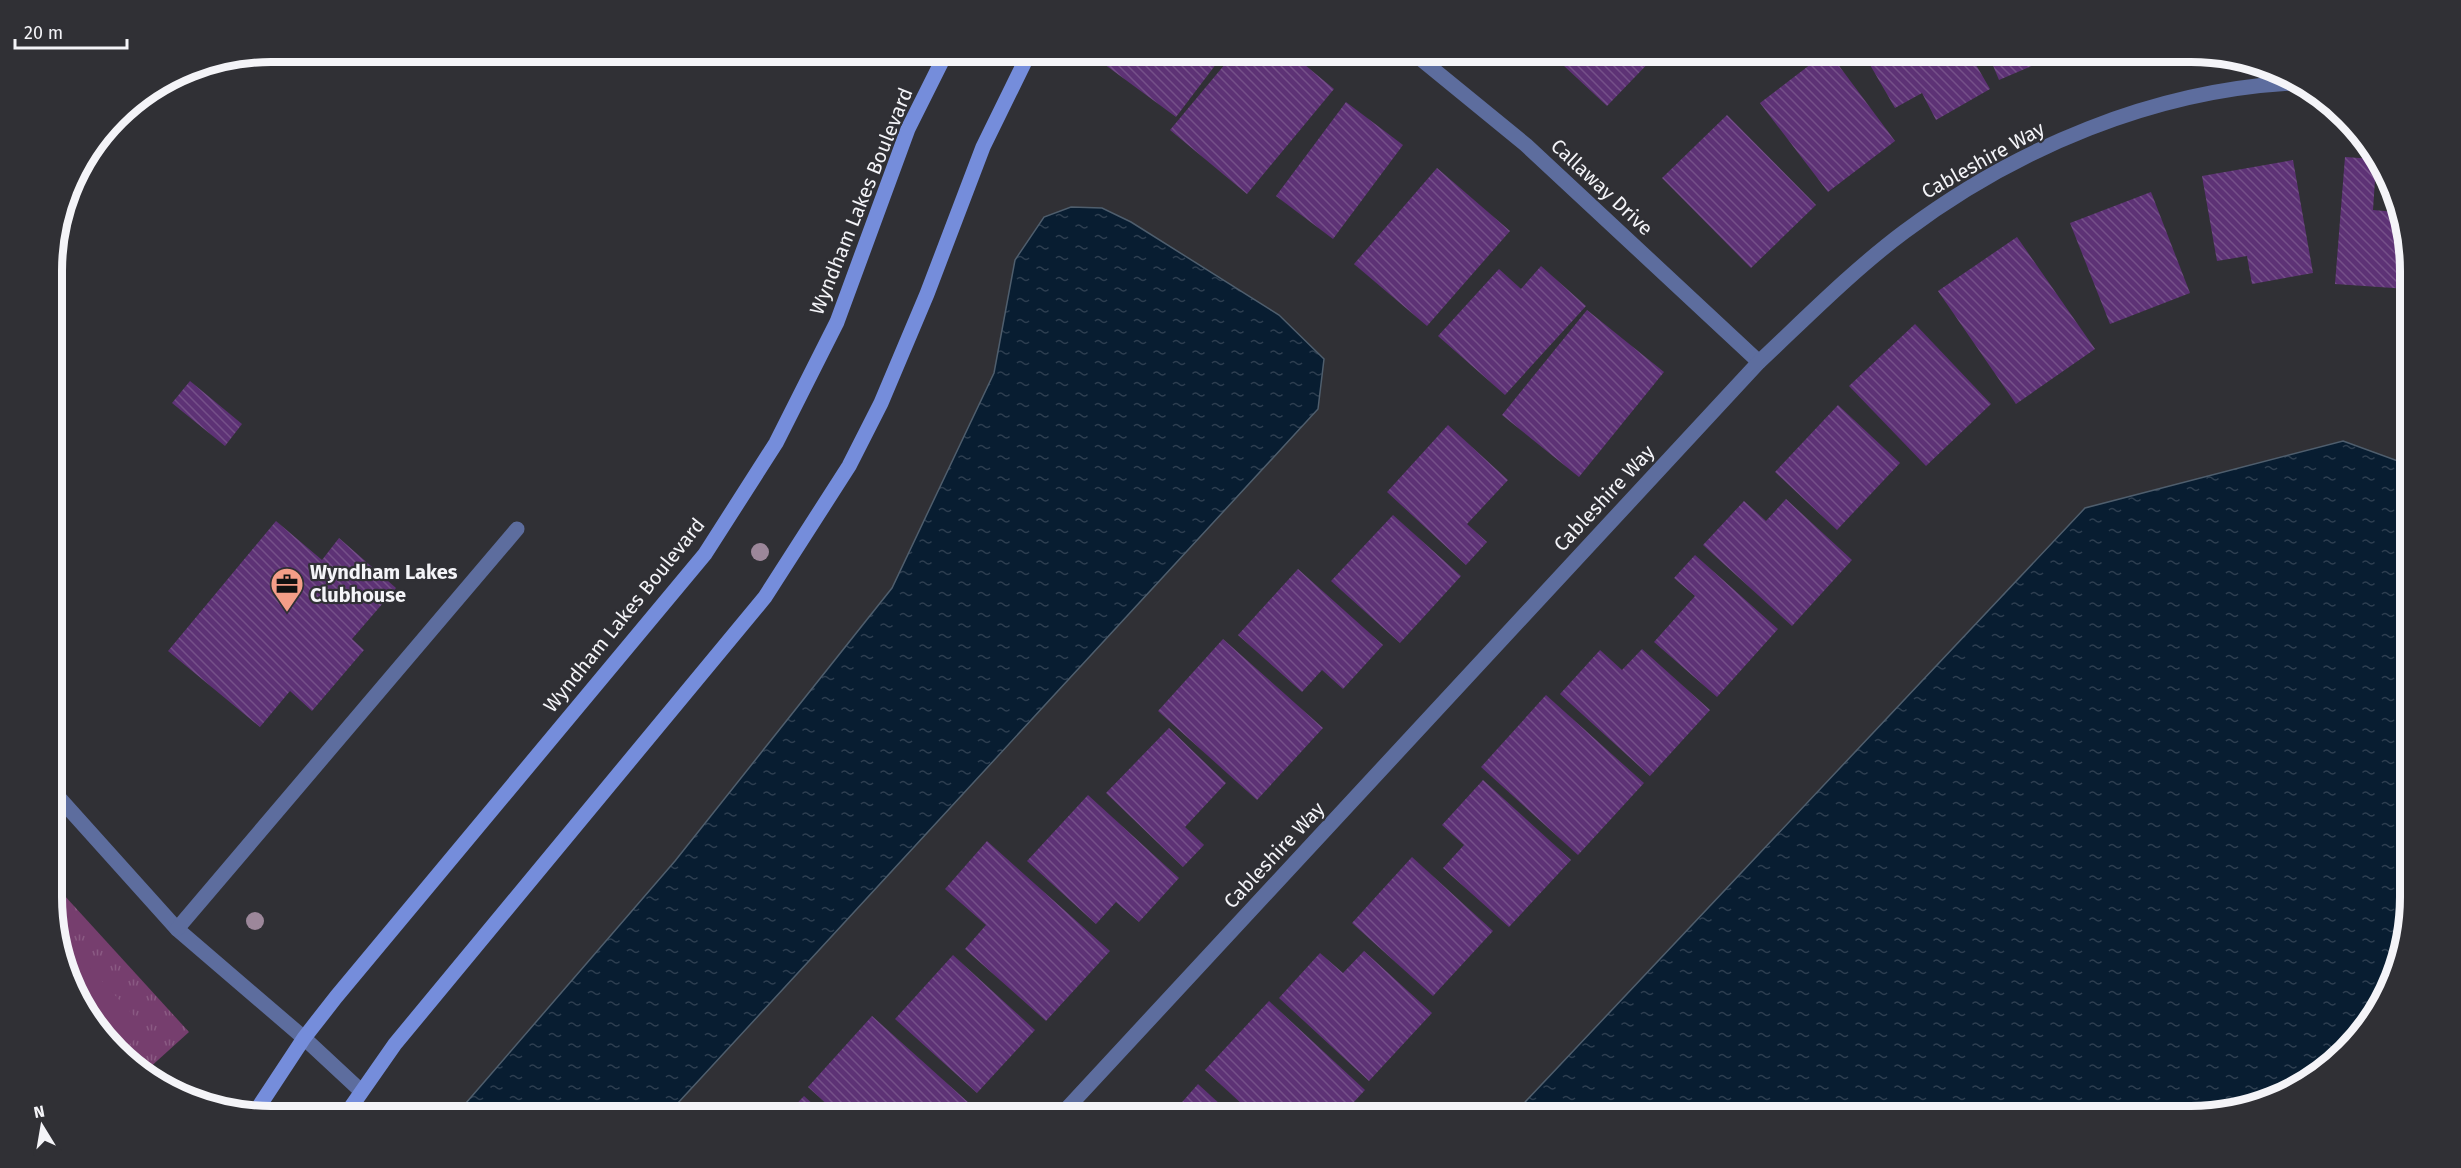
<svg xmlns="http://www.w3.org/2000/svg" width="2461" height="1168" viewBox="0 0 2461 1168" font-family="'Fira Sans',sans-serif">
<defs>
<pattern id="grass-tufts" width="24" height="20" patternUnits="userSpaceOnUse" patternTransform="scale(1.5)"><rect width="24" height="20" fill="#763e6e"/><path d="M3 7l-1-3M5 7V3M7 7l1-3M15 17l-1-3M17 17v-4M19 17l1-3" fill="none" stroke="#8a5a83"/></pattern>
<pattern id="water-ripples" width="26" height="14" patternUnits="userSpaceOnUse" patternTransform="scale(1.5)"><rect width="26" height="14" fill="#081d31"/><path d="M2 4q2-2 4 0t4 0M15 11q2-2 4 0t4 0" fill="none" stroke="#2d3e50"/></pattern>
<pattern id="building-back-hatch" width="6" height="6" patternUnits="userSpaceOnUse" patternTransform="scale(1.5)"><rect width="6" height="6" fill="#5d3275"/><path d="M-1 5l2 2M0 0l6 6M5-1l2 2" fill="none" stroke="#755089"/></pattern>
</defs>
<rect width="100%" height="100%" fill="#303035"/>
<polygon fill="url(#grass-tufts)" points="53,883 189,1032 147,1070 96,1031 53,926"/>
<polygon fill="#763e6e" points="56,931 146,1029 122,1051 96,1031"/>
<g fill="url(#water-ripples)" stroke="#4f5e6d" stroke-width="1.5">
<polygon points="1071,207 1102,208 1131,222 1279,315 1324,359 1318,409 665,1117 457,1117 466,1103 675,861 892,588 994,373 1015,260 1044,217"/>
<polygon points="2343,441 2409,465 2410,898 2393,982 2356,1042 2313,1080 2261,1105 2205,1117 1511,1117 2085,508"/>
</g>
<g fill="url(#building-back-hatch)">
<polygon points="1114,51 1226,51 1176,117 1104,64"/>
<polygon points="1236,51 1288,51 1334,89 1247,194 1170,130"/>
<polygon points="1548,51 1660,51 1607,106"/>
<polygon points="1828,51 1895,141 1828,192 1760,103"/>
<polygon points="1862,51 1968,51 1990,89 1936,120 1922,93 1895,108"/>
<polygon points="1987,51 2067,51 1999,80"/>
<polygon points="1346,102 1403,145 1333,239 1276,196"/>
<polygon points="1727,115 1816,205 1751,268 1662,178"/>
<polygon points="2345,157 2374,159 2376,165 2373,210 2396,212 2408,242 2408,289 2335,284"/>
<polygon points="2293,160 2313,273 2252,284 2247,256 2217,261 2202,176"/>
<polygon points="1437,168 1510,231 1427,326 1354,264"/>
<polygon points="2151,192 2190,293 2110,324 2070,223"/>
<polygon points="2017,237 2095,349 2016,404 1938,291"/>
<polygon points="1541,266 1586,306 1505,395 1438,336 1499,269 1521,289"/>
<polygon points="1587,310 1664,372 1579,477 1502,415"/>
<polygon points="1915,324 1991,404 1926,466 1849,386"/>
<polygon points="190,381 242,424 225,446 172,403"/>
<polygon points="1838,405 1900,463 1837,530 1775,472"/>
<polygon points="1448,425 1508,480 1467,524 1487,542 1466,565 1387,492"/>
<polygon points="1786,499 1852,560 1792,626 1703,545 1744,501 1766,521"/>
<polygon points="1393,515 1461,576 1400,643 1331,581"/>
<polygon points="276,521 322,560 339,538 396,588 352,639 364,650 312,711 290,691 260,727 168,651"/>
<polygon points="1695,555 1778,629 1717,697 1654,642 1695,596 1674,578"/>
<polygon points="1298,569 1383,645 1343,689 1322,670 1302,692 1238,635"/>
<polygon points="1223,639 1323,728 1257,800 1158,711"/>
<polygon points="1642,649 1710,710 1650,776 1560,694 1600,650 1622,670"/>
<polygon points="1546,695 1644,783 1578,855 1481,767"/>
<polygon points="1169,728 1226,783 1185,827 1204,845 1183,867 1106,793"/>
<polygon points="1483,780 1571,860 1509,927 1443,868 1464,845 1442,825"/>
<polygon points="1088,795 1179,878 1139,922 1116,902 1096,924 1027,861"/>
<polygon points="987,841 1110,951 1046,1021 965,949 986,925 945,889"/>
<polygon points="1412,857 1493,931 1433,996 1352,923"/>
<polygon points="1364,951 1432,1013 1369,1081 1279,998 1320,953 1343,973"/>
<polygon points="953,955 1035,1030 977,1093 895,1019"/>
<polygon points="1269,1001 1365,1090 1340,1117 1256,1117 1205,1070"/>
<polygon points="872,1016 969,1103 956,1117 841,1117 808,1087"/>
<polygon points="1198,1084 1234,1117 1169,1117"/>
<polygon points="804,1096 827,1117 784,1117"/>
</g>
<g fill="none" stroke-linecap="round" stroke-linejoin="round">
<g stroke="#5d6d9e" stroke-width="15">
<polyline points="53,791 177,929 304,1038"/>
<polyline points="177,929 517,529"/>
</g>
<g stroke="#5d6d9e" stroke-width="15">
<polyline points="1411,51 1526,145 1759,362"/>
<polyline points="304,1038 361,1091"/>
<path d="M1059,1117L1759,362C1806,318 1852,271 1904,232C2016,148 2154,90 2294,83"/>
</g>
<g stroke="#758ddb" stroke-width="15">
<polyline points="254,1114 304,1038 336,997 705,554 776,443 837,322 908,129 947,51"/>
<polyline points="344,1117 395,1044 765,597 849,466 881,403 927,294 983,147 1030,51"/>
</g>
</g>
<g fill="#9c879a">
<circle cx="760" cy="552" r="9"/>
<circle cx="255" cy="921" r="9"/>
</g>
<defs>
<g id="office-pin" transform="scale(1.725)"><path d="M0 17L-7.5 6A9.5 9.5 0 1 1 7.5 6Z" fill="#f49e88" stroke="#303035"/><path d="M-6-3h4V-5.5h4V-3h4V5H-6ZM-1-4.5V-3h2v-1.5ZM-6 0V1H6V0Z" fill="#111"/></g>
</defs>
<g fill-rule="evenodd">
<use href="#office-pin" x="287" y="584"/>
</g>
<g text-anchor="middle" dominant-baseline="central" stroke-width="4.5" stroke-linejoin="round" paint-order="stroke">
<g font-size="20" fill="#f4f4f8" stroke="#303035">
<text transform="translate(1983 160) rotate(-29)">Cableshire Way</text>
<text transform="translate(1602 187) rotate(43)">Callaway Drive</text>
<text transform="translate(861 201) rotate(-68)">Wyndham Lakes Boulevard</text>
<text transform="translate(1604 498) rotate(-47)">Cableshire Way</text>
<text transform="translate(624 615) rotate(-51)">Wyndham Lakes Boulevard</text>
<text transform="translate(1274 855) rotate(-47)">Cableshire Way</text>
</g>
<g font-size="20" font-weight="bold" fill="#f4f4f8" stroke="#303035" text-anchor="start">
<text x="310" y="572">Wyndham Lakes<tspan x="310" dy="23">Clubhouse</tspan></text>
</g>
</g>
<path d="M0 0H2461V1168H0ZM271 62H2191A209 209 0 0 1 2400 271V897A209 209 0 0 1 2191 1106H271A209 209 0 0 1 62 897V271A209 209 0 0 1 271 62Z" fill="#303035" fill-rule="evenodd"/>
<path fill="none" stroke="#f4f4f8" stroke-width="8" d="M271 62H2191A209 209 0 0 1 2400 271V897A209 209 0 0 1 2191 1106H271A209 209 0 0 1 62 897V271A209 209 0 0 1 271 62Z"/>
<g transform="translate(42 1126) rotate(349)" stroke="#303035" stroke-width="4.5" paint-order="stroke">
<path d="M0-4.5L10 22L0 15L-10 22Z" fill="#f4f4f8"/>
<text y="-9" font-size="16" font-weight="bold" text-anchor="middle" fill="#f4f4f8">N</text>
</g>
<path d="M15 39v9h112v-9" fill="none" stroke="#f4f4f8" stroke-width="3"/>
<text x="24" y="39" font-size="18" fill="#f4f4f8" stroke="#303035" stroke-width="4.5" paint-order="stroke">20 m</text>
</svg>
